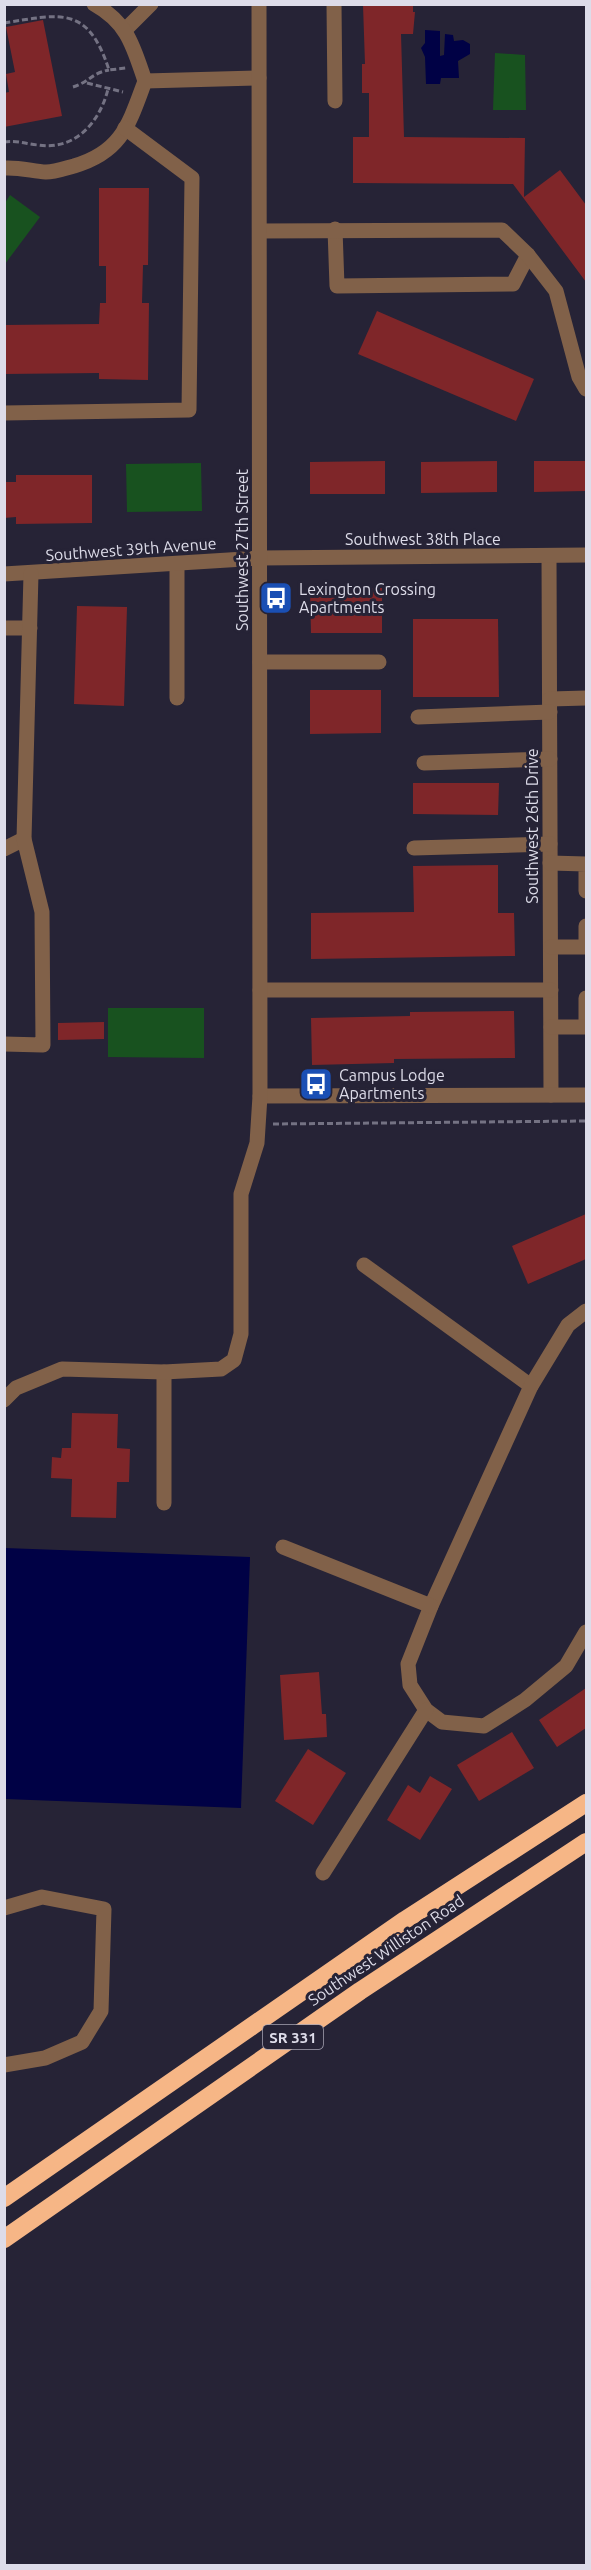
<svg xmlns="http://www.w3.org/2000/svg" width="591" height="2570" viewBox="0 0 591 2570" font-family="Ubuntu,sans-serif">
<rect width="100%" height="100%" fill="#262336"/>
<g fill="#18521f">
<polygon points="495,53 525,55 526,110 493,110"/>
<polygon points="10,195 40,217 5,264 5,203"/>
<polygon points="201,463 202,511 127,512 126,464"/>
<polygon points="108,1008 204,1008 204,1058 108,1057"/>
</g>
<g fill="#000145">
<polygon points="425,30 440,31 440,56 444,55 445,34 453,35 454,41 463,40 470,44 470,54 458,61 459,78 441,78 440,84 426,84 425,57 421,48 425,43"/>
<polygon points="5,1548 250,1557 241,1808 5,1799"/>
</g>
<g fill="#7f2629">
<polygon points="413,4 413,12 415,12 413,34 401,34 404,137 525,138 524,197 560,170 586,205 586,282 513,184 353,183 353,137 369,137 369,93 362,93 362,64 365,64 363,5"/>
<polygon points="43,20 62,116 4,127 4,93 9,92 6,74 15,72 6,27"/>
<polygon points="99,188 149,188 148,265 143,265 142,303 149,303 148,380 99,379 99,373 4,374 4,325 99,324 100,303 106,303 106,266 99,266"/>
<polygon points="377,311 534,379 516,421 358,354"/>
<polygon points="385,461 385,494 310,494 310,462"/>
<polygon points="497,461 497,492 421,493 421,462"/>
<polygon points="534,461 586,461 586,491 534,492"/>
<polygon points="16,475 92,475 92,523 16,524 16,517 4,518 4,482 16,482"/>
<polygon points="310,588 382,588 382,633 311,633"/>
<polygon points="77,606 127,607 124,706 74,704"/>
<polygon points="413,619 498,619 499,697 413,697"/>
<polygon points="310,690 381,690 381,733 310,734"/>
<polygon points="413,783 499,783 498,815 413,814"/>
<polygon points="498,865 498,913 514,913 515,956 311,959 311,913 414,912 413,866"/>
<polygon points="514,1011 515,1058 394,1059 394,1063 312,1065 311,1018 410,1016 410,1012"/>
<polygon points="104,1022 104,1039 58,1040 58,1023"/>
<polygon points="586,1214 586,1259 528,1284 512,1246"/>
<polygon points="72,1413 118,1414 117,1448 130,1449 129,1482 117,1482 116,1518 71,1517 72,1479 51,1478 52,1457 61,1458 62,1448 71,1448"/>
<polygon points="319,1672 322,1714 326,1714 327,1737 284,1740 280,1675"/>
<polygon points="586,1688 586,1728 557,1747 539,1720"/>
<polygon points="512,1732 534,1768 479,1801 457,1765"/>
<polygon points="308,1749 346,1773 313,1825 275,1801"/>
<polygon points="430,1776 452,1789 420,1840 387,1820 408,1785 420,1793"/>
</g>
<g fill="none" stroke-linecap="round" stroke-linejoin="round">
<g stroke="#747283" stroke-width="3" stroke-dasharray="6 3" stroke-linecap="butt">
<path d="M4,23C61,14 88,5 109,70L126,68"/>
<polyline points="87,83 123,92"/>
<path d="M73,87C89,82 92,73 109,70"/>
<path d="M4,142C17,140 26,144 38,145C75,151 100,122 108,89"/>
<polyline points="273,1124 586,1121"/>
</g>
<g stroke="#816149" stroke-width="15">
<polyline points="334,4 335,101"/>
<polyline points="125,30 151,4"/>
<polyline points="145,81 259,78"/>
<path d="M4,168C19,167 32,171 46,172C55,172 66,168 74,166C122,152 129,124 145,81C133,46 128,23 94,4"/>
<polyline points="335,229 337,286 513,284 528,255"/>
<polyline points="260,231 502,230 528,255 556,291 579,377 586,389"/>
<polyline points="4,413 189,410 192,178 125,128"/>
<polyline points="549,556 551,1095"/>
<polyline points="177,564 177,698"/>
<polyline points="4,574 260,558 586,555"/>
<polyline points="4,628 30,628"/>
<polyline points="260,662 379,662"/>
<polyline points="550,699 586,698"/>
<polyline points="418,717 550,712"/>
<polyline points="424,763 550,759"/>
<polyline points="414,848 550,844"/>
<polyline points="4,849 24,839"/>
<polyline points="550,863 586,864 586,891"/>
<polyline points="551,947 586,947 586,926"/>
<polyline points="260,990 551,990"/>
<polyline points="586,998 586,1022"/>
<polyline points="551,1027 586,1027"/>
<polyline points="4,1044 43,1045 42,912 24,839 31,574"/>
<polyline points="260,1096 586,1095"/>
<polyline points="364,1265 531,1386"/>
<polyline points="586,1311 568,1325 531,1386 431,1606 408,1664 410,1685 426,1710 442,1722 484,1726 525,1700 566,1666 586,1632"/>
<polyline points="164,1372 164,1503"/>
<polyline points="4,1400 16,1388 62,1369 164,1372 221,1369 234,1360 241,1334 241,1194 257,1143 260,1096 259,4"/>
<polyline points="283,1547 431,1606"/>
<polyline points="323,1873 426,1710"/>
<polyline points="4,1908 42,1897 104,1909 101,2011 82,2042 45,2058 4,2065"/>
</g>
<g stroke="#f6b686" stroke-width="18">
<polyline points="4,2198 405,1920 586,1803"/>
<polyline points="4,2239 360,1991 586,1842"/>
</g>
</g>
<defs>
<g id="bus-square" transform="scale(1.725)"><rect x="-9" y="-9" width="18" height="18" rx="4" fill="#1a4fb4" stroke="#262336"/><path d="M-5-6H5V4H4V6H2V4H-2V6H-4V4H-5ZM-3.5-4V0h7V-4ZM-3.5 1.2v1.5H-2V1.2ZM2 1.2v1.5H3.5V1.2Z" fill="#fff"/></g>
</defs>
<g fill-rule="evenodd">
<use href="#bus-square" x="276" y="598"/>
<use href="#bus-square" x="316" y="1084"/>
</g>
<g text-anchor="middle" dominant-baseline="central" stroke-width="6" stroke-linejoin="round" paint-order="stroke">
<rect fill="#262336" stroke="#a6a4b3" stroke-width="1.5" x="263" y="2025" width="60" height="24" rx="4.5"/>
<g font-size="15" font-weight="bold" fill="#dddce9">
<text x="293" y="2037">SR 331</text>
</g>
<g font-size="16" fill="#dddce9" stroke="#262336">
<text x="423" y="539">Southwest 38th Place</text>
<text transform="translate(131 549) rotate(-4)">Southwest 39th Avenue</text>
<text transform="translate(242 550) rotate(-90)">Southwest 27th Street</text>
<text transform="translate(532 826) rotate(-90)">Southwest 26th Drive</text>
<text transform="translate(386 1950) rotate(-34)">Southwest Williston Road</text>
</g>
<g font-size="16" fill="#dddce9" stroke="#262336" text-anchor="start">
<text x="299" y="589">Lexington Crossing<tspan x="299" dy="18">Apartments</tspan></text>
<text x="339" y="1075">Campus Lodge<tspan x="339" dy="18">Apartments</tspan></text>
</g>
</g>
<rect width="591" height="2570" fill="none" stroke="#dddce9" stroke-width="12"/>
</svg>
